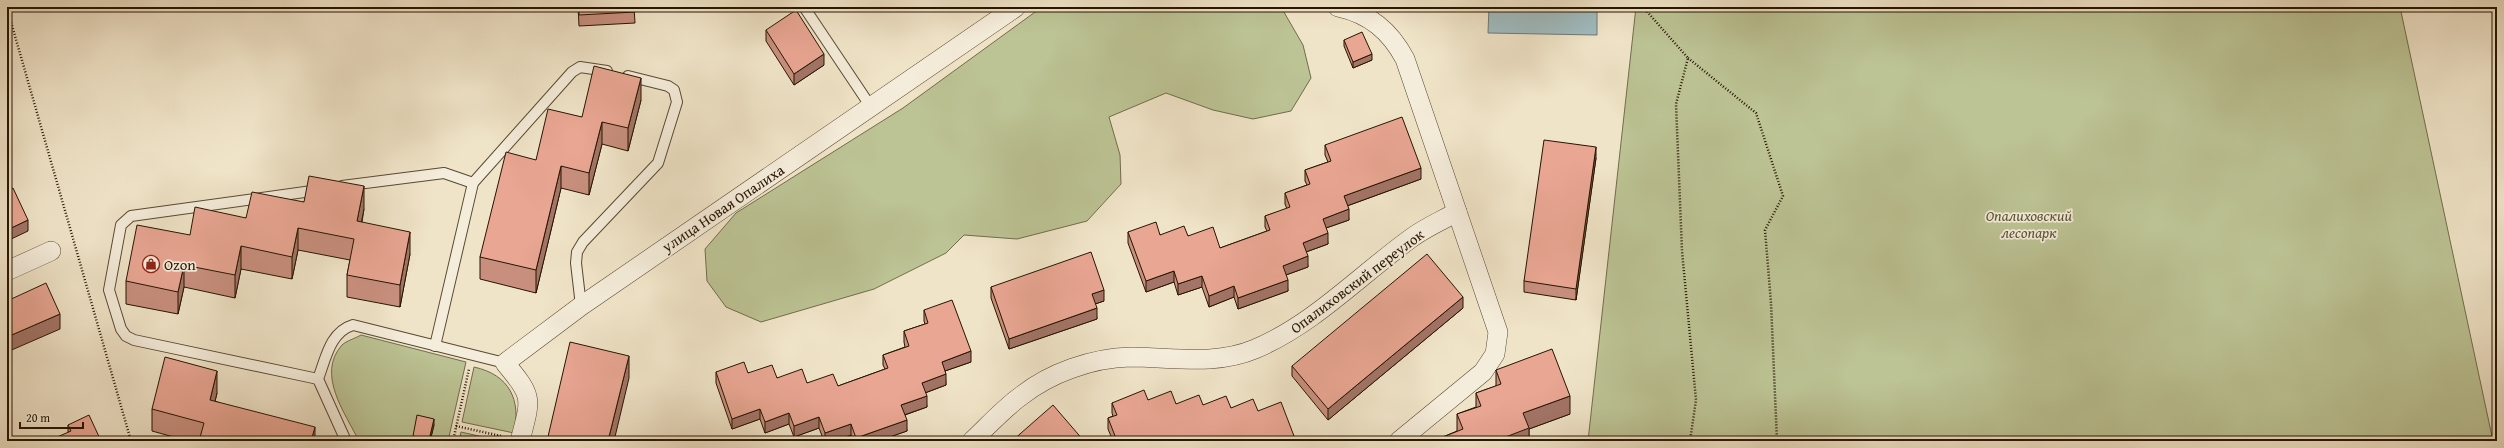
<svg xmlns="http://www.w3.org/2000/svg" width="2504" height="448" viewBox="0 0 2504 448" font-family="'Gentium Book Plus',serif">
<rect width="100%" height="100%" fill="#f0e4c8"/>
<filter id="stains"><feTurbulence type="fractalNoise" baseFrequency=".005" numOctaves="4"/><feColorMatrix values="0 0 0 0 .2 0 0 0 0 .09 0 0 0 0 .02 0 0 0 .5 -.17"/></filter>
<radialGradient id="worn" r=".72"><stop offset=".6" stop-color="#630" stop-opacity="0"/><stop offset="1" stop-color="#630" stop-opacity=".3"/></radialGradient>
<g fill="#bcc394" stroke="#716c4a">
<polygon points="1042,7 1281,7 1303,45 1311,78 1291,111 1253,119 1213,110 1166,93 1109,117 1120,155 1121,184 1087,221 1017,239 964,235 946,253 874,289 761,322 726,307 707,281 705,249 736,213 903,108"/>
<polygon points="1636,7 2400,7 2493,441 1588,441"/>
<path d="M361,335L466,362L448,441H430L433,425L413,441H359C345,413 316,374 342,345C346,341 356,338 361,335Z"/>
<path d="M474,367C510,375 521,400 514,433L462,422Z"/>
<polygon points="461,432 492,439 492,441 459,441"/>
</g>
<polygon fill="#a0bcc1" stroke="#6f7974" points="1489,7 1597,7 1597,35 1488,33"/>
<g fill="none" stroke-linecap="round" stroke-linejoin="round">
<g stroke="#584932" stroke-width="12">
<g id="lane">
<polyline points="804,7 871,107"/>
<polyline points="342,186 444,173 473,183"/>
<polyline points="581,306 576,263 577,252 583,242 658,163 677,102 674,90 668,86 628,76"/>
<polyline points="435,346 473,183 572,72 580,67 607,71"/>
<polyline points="318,379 134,340 126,336 121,329 109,290 121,225 131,216 319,190"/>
<path d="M346,441L318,379C326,358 330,332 353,325L505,363"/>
</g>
</g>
<g stroke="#584932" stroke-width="20">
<g id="street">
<path d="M1338,7C1370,14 1390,31 1405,59L1498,332L1495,354L1483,372L1399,441"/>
<polyline points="7,271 51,251"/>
<path d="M520,441C531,398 534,398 505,363L581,306L1016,7"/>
<path d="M972,441C988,426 1003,409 1021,396C1050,373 1092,358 1130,357C1172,357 1215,366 1255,349C1314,324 1359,276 1410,239C1424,228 1441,221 1457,212"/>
</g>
</g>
<g stroke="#261500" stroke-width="2.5" stroke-dasharray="1 2" stroke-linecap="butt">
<polyline points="1643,7 1688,58 1676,104 1682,251 1696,400 1690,441"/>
<polyline points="7,8 131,441"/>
<polyline points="7,26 12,24"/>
<polyline points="1688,58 1756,113 1783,196 1765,230 1771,303 1777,441"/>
<polyline points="456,426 501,436"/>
<polyline points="453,441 469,369"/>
<polyline points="496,441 498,435"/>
</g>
<use href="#lane" stroke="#f5eddb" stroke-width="10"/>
<use href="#street" stroke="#f5eddb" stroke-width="19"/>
</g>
<g fill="#c88f7e" stroke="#261500">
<polygon points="578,7 634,7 635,23 579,26"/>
<polygon points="766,30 824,65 794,85 766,41"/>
<polygon points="1344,40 1372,60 1353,68 1344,46"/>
<polygon points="641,100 628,151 602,144 589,195 561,188 536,293 480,279 480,257 536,160 582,117"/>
<polygon points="1325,145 1421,179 1347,206 1349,220 1326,228 1328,244 1306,252 1308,267 1286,275 1288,291 1238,309 1234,297 1209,307 1202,287 1178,295 1174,282 1146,292 1128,243 1128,232 1160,235 1188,236 1220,248 1267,231 1265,227 1265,216 1287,209 1285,204 1285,193 1307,185 1305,181 1305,170 1328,162 1325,155"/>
<polygon points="1596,158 1576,300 1524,292 1524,281"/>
<polygon points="2493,158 2497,158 2497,197 2493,173"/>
<polygon points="304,202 364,209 362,222 410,254 400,307 347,297 347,275 350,260 298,250 292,279 241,269 235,298 184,287 178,314 126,304 126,281 190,235 246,218"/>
<polygon points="991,287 1104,301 1095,304 1097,319 1009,349 991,298"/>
<polygon points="1463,308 1328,420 1292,376 1292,366"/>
<polygon points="924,310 971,362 945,371 946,385 925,393 927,407 905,415 907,431 878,441 854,441 851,435 834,441 824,441 819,428 794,437 789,424 765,433 760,419 732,429 716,383 716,372 748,373 807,383 838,386 885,369 883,365 883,355 905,347 904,342 904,331 925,324 924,321"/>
<polygon points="1496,370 1570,414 1529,429 1529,441 1438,441 1438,439 1457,431 1457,414 1476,407 1476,393 1496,386"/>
<polygon points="217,393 215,401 315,441 188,441 152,431 152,409"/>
<polygon points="1148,400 1176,404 1203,405 1258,411 1294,441 1113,441 1108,429 1108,418 1113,416 1112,413 1112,403"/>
<polygon points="68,425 101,441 68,432"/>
<polygon points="434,425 430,441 413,441 413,436"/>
</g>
<g fill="#a37467" stroke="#261500">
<polygon points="824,54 824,65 794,85 794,74"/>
<polygon points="1372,54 1372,60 1353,68 1353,62"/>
<polygon points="641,78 641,100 628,151 628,128"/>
<polygon points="602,122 602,144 589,195 589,173"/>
<polygon points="1596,147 1596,158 1576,300 1576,289"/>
<polygon points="561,166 561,188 536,293 536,270"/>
<polygon points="1421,168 1421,179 1344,207 1344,196"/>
<polygon points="364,186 364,209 357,244 357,221"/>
<polygon points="1349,209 1349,220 1323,229 1323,219"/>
<polygon points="28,220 28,231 7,241 7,230"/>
<polygon points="298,228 298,250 292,279 292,257"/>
<polygon points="410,232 410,254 400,307 400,285"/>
<polygon points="1328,233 1328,244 1303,253 1303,243"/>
<polygon points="241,246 241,269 235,298 235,275"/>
<polygon points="1308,256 1308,267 1283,276 1283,266"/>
<polygon points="184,265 184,287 178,314 178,292"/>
<polygon points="1174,271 1174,282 1146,292 1146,281"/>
<polygon points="1202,276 1202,287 1178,295 1178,284"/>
<polygon points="1288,280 1288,291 1238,309 1238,298"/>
<polygon points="1234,286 1234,297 1209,307 1209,296"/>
<polygon points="1104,290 1104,301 1092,305 1092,294"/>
<polygon points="1463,297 1463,308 1328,420 1328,409"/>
<polygon points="1097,308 1097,319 1009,349 1009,339"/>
<polygon points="60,314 60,329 7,352 7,337"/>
<polygon points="971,351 971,362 942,372 942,362"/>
<polygon points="629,356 629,378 614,441 608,441"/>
<polygon points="217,371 217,393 210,422 210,400"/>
<polygon points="946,374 946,385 922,394 922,383"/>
<polygon points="927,396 927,407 901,416 901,405"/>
<polygon points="1570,396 1570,414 1529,429 1529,441 1503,441 1503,438 1523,413"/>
<polygon points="760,409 760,419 732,429 732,419"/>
<polygon points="789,413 789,424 765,433 765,422"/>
<polygon points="819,417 819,428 794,437 794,426"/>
<polygon points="434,419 434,425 430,441 429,441"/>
<polygon points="907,420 907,431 878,441 856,441 856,438"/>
<polygon points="851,424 851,435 834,441 825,441 825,433"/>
<polygon points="315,427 315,441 311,441"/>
<polygon points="1294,436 1294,441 1283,441 1283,440"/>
</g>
<g fill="#e9a693" stroke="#261500">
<polygon points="579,7 634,7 635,12 579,15"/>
<polygon points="796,10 824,54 794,74 766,30"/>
<polygon points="1362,32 1372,54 1353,62 1344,40"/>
<polygon points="594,66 641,78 628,128 602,122 589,173 561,166 536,270 480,257 506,152 536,160 548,109 582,117"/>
<polygon points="1402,117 1421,168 1344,196 1349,209 1323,219 1328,233 1303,243 1308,256 1283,266 1288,280 1238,298 1234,286 1209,296 1202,276 1178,284 1174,271 1146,281 1128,232 1156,222 1160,235 1184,226 1188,236 1213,227 1220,248 1270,230 1265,216 1290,207 1285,193 1310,184 1305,170 1331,161 1325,145"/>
<polygon points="1544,140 1596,147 1576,289 1524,281"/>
<polygon points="2493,158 2497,158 2497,182"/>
<polygon points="309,176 364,186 357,221 410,232 400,285 347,275 354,239 298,228 292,257 241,246 235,275 184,265 178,292 126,281 137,225 190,235 195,207 246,218 252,192 304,202"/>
<polygon points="13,188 28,220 7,230 7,191"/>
<polygon points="1091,252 1104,290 1092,294 1097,308 1009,339 991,287"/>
<polygon points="1427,254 1463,297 1328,409 1292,366"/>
<polygon points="46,283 60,314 7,337 7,301"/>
<polygon points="952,300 971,351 942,362 946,374 922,383 927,396 901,405 907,420 856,438 851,424 825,433 819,417 794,426 789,413 765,422 760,409 732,419 716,372 744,362 748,373 772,365 777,378 802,369 807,383 833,374 838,386 888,368 883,355 909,346 904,331 928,323 924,310"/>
<polygon points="570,342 629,356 608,441 547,441"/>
<polygon points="1552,349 1570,396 1523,413 1529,428 1503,438 1504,441 1439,441 1438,439 1463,429 1457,414 1481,406 1476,393 1501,384 1496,370"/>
<polygon points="165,357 217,371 210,400 315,427 311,441 199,441 204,423 152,409"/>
<polygon points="1144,390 1148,400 1171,391 1176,404 1199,395 1203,405 1226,396 1231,408 1253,399 1258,411 1281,402 1294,436 1283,440 1283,441 1117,441 1108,418 1117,415 1112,403"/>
<polygon points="1053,405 1084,441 1012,441"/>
<polygon points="89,415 101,441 48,441 71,431 68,425"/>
<polygon points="417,415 434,419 429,440 413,436"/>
</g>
<defs>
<g id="shop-ring" transform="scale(0.9)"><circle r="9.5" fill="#f5eddb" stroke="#8f2418" stroke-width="1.5"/><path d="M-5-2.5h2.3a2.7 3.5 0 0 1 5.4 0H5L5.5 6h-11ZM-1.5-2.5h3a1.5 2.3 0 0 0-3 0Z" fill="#8f2418"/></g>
</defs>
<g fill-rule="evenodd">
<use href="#shop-ring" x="151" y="264"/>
</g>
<g text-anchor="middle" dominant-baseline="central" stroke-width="3.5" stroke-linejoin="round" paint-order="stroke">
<g font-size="15" fill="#261500" stroke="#f5eddb">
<text transform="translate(723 208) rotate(-34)">улица Новая Опалиха</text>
<text transform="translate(1357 281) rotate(-37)">Опалиховский переулок</text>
</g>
<g font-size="15" font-style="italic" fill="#5a5234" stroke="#f5eddb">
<text x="2029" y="215">Опалиховский<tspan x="2029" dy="17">лесопарк</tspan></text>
</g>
<g font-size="15" fill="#261500" stroke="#f5eddb" text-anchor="start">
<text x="164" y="264">Ozon</text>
</g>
</g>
<rect width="2504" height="448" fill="none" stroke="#f0e4c8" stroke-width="24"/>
<rect x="8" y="8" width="2488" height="432" fill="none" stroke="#261500" stroke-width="2"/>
<rect x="12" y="12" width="2480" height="424" fill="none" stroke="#261500"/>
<path d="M20 422v6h63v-6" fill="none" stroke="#261500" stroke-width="2"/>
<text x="26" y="422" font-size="12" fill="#261500" stroke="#f5eddb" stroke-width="3" paint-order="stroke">20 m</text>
<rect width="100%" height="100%" filter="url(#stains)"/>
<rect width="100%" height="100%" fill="url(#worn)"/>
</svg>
